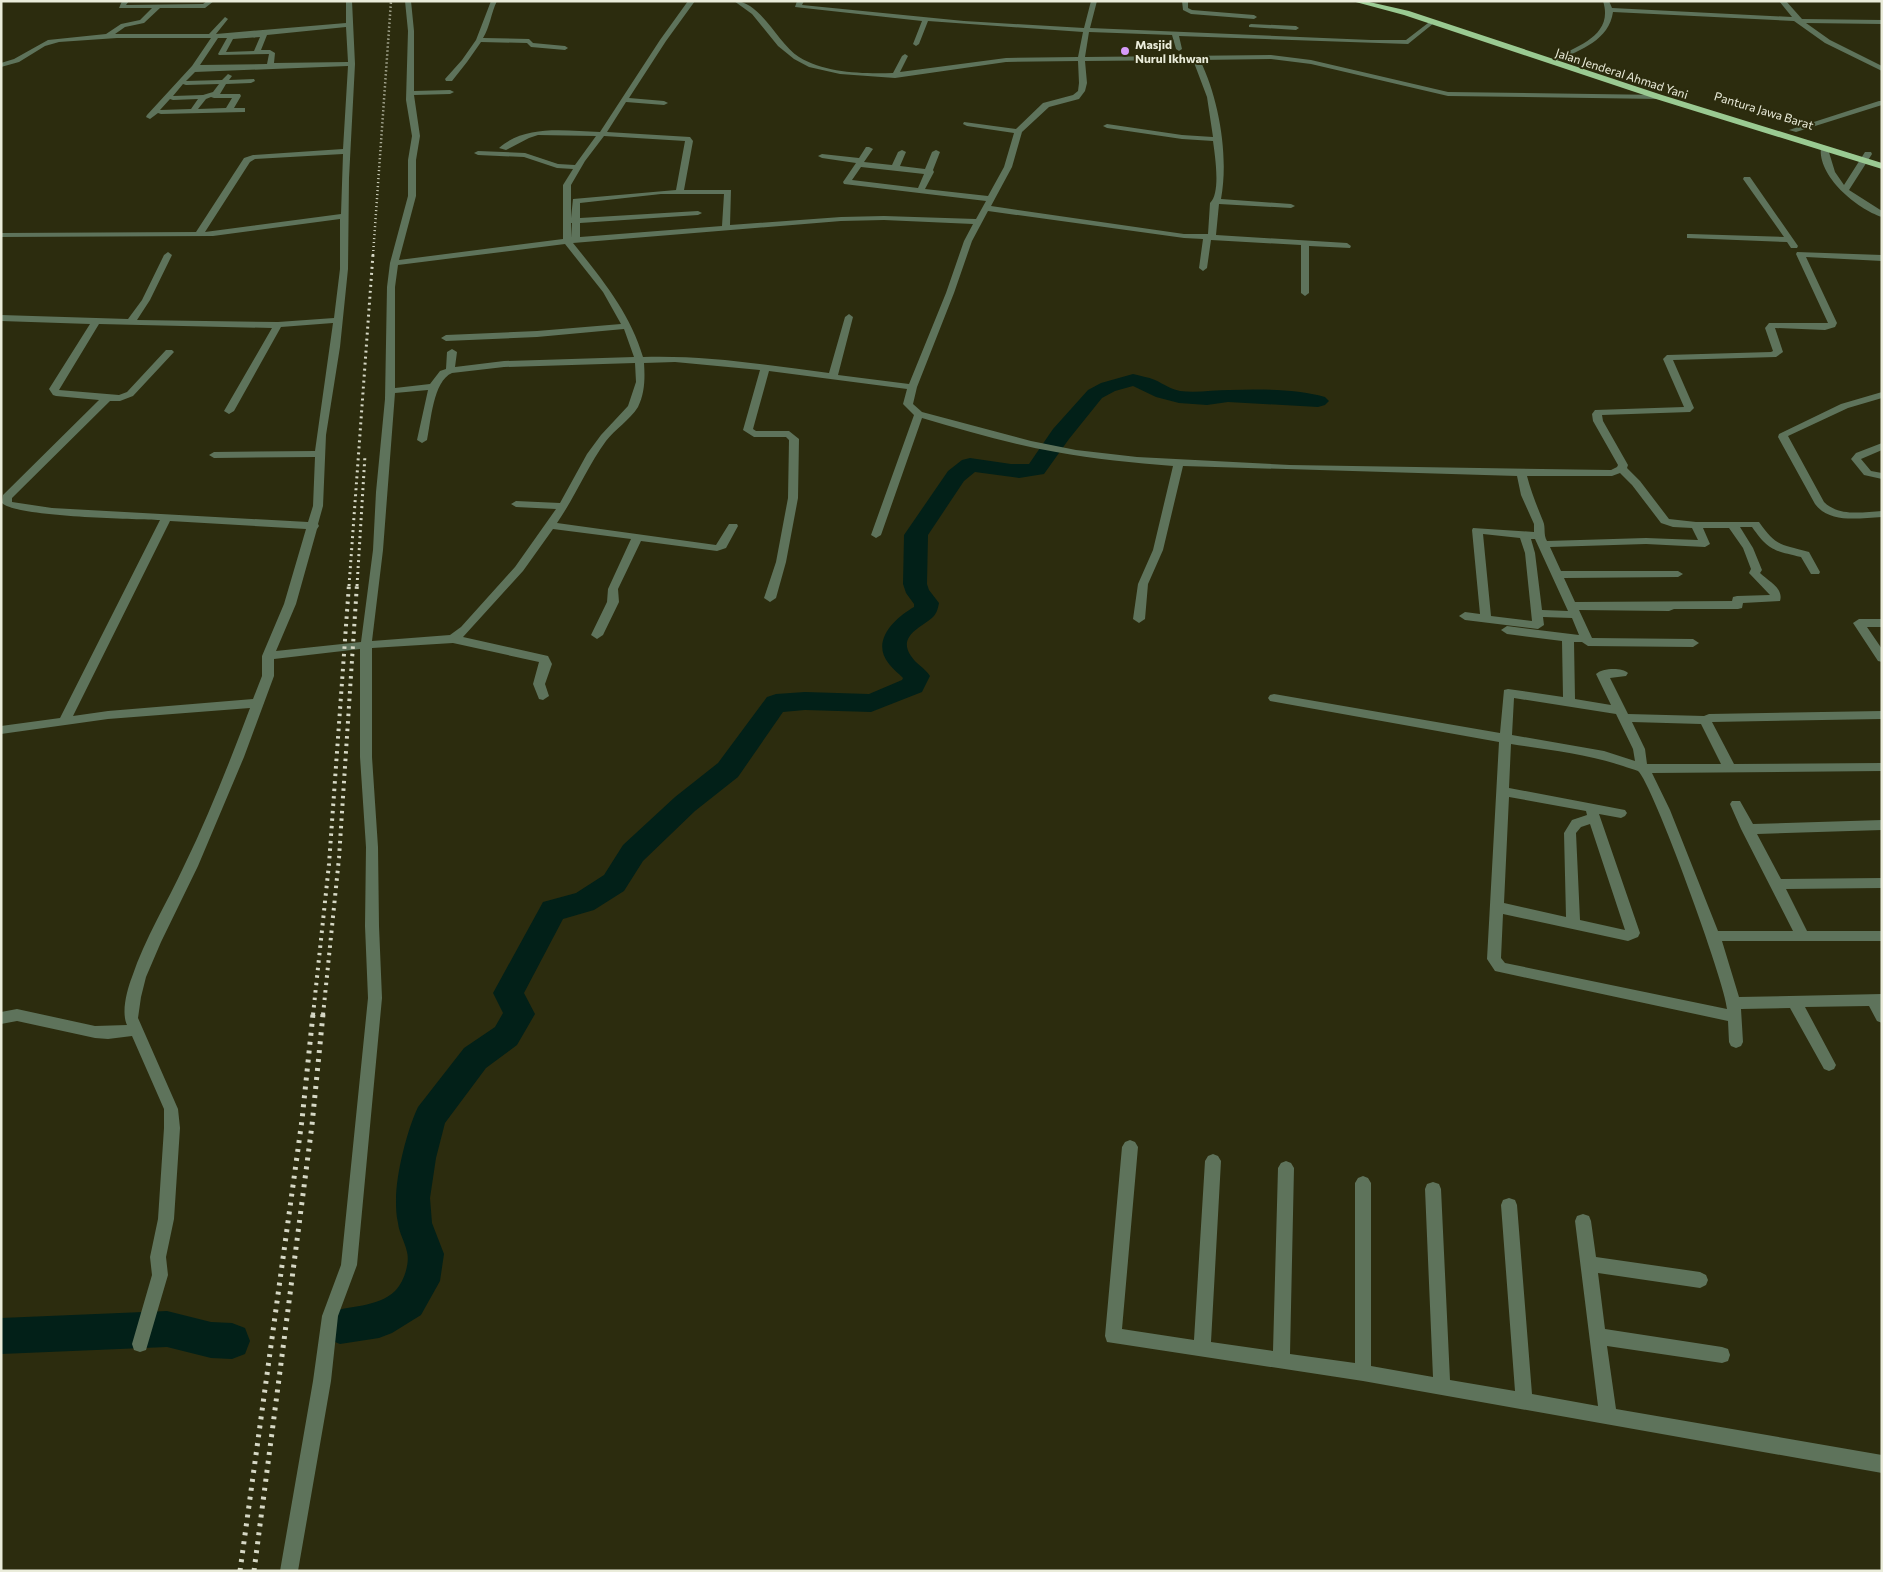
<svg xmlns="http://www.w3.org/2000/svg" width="1883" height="1572" viewBox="0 0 1883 1572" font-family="Commissioner,sans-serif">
<rect width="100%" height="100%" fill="#2c2c0e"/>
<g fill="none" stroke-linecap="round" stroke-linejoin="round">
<g fill="#022018" fill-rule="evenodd">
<path d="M1133,374C1140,376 1148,377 1155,380C1164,384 1170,389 1180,391C1197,393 1213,390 1230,390C1260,389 1296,389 1325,397L1329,401L1325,405L1318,407L1228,402L1207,405L1179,403L1156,397L1133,386L1115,391L1102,398L1069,439L1044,474L1019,478L975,472L964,481L928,535L927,584L929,590L939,603C938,608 937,613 933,617C922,627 897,636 911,656C916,664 925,668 930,676L922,692L871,712L805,710L783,712L738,777L695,811L643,861L624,891L594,910L563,919L524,993L535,1014L517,1045L486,1068L445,1123L436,1158L430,1198L432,1223L444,1254L440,1281L421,1315L392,1333L379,1338L340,1344L327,1339L322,1326L327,1313C349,1305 377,1308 395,1291C404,1282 410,1263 407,1252C405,1242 399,1233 398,1223C396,1215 396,1207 396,1200C396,1174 407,1130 418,1107L464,1048L495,1027L503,1013L493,993L543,902L576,893L604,875L623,845L675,797L718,763L767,697L776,694L805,692L869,694L902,680L903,678C899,674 893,669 889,664C870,641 895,618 914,607V604L906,593L903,584L904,535L948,471L962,460L970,458L1011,464H1029L1053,429L1088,390L1101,383Z"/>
<polygon points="167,1311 211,1322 232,1323 245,1328 250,1341 245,1354 232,1359 211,1358 167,1347 1,1354 1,1318"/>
</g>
<g fill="#5e735b" fill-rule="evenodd">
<path d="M122,1H129L126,5L203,4L207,1H214L205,8H160L144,23L125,27L115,34H209L225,17L228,19L216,34L346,23V1H352L355,64L349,178L348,269L340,347L326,435L323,506L318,524L319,526L317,529L296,604L276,651L361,642L373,550L376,492L385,399L387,287L390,263L408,196V160L412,136L406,100L408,31L405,1H411L414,31V91L450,90L454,92L450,94L414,95L420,136L416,160V196L399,260L563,239V185L573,169L557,168L524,157L478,155L474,153L478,151L525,153L558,164L575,165L596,136L538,135L529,138L506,150L499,148C526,124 566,131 600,132L660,40L688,1H695L666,41L629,98L664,101L668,103L664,105L626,102L607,132L690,137L693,141L684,190H731L730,225L841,217L884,216L976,219L986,201L844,184L843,182L856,163L822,158L818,156L822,154L859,158L866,147H869L873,149L864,162L892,165L898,152L902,150L906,152L900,166L925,169L932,152L936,150L940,152L933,170L934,172L925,189L988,196L1004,167L1014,133L967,126L963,124L964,122L1016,129L1043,103L1073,95L1078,91L1079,83L1078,61L1006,62L895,78L840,74L809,67L794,59L778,46L752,14L734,1C761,1 777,43 799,57C825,73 863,74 893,73L902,56L905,54L908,56L900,72L1006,58L1078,57L1083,32L928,21L919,44L916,46L913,44L922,21L795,7L797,1H804L802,5L964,21L1084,28L1091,1H1097L1090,28L1371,40H1406L1432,20L1434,21V23L1408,44L1179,36L1182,49L1179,51L1176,49L1172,35L1089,32L1085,57L1271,55L1311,60L1448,92L1662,95V99H1659L1448,96L1311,64L1271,59L1200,60C1219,99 1229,156 1221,199L1291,204L1295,206L1291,208L1219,204L1216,235L1347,243L1351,246L1350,248L1309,246V293L1305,296L1301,293V245L1211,240L1207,268L1203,271L1199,268L1203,239L1184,238L988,211L972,241L954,293L917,387L913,404L922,412L1031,441L1076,450L1137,457L1290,465L1611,470L1617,467L1618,465L1593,421L1592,414L1595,410L1684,407L1663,359L1667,355L1771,352L1773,351L1765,328L1769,323H1828L1796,254L1797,252L1882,255V261L1806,257L1837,323L1835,327L1825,330L1775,328L1783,352L1776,357L1673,360L1694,408L1690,412L1602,415L1603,421L1628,465L1627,468L1640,481L1669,519L1696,522H1759C1777,547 1780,544 1809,552L1820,572L1819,574H1811L1801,557C1773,550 1769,551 1752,527H1740L1753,548L1762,570L1760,573C1768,581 1784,588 1780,601L1743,603L1742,608L1738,609H1674L1669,611L1579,610L1592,638L1693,639L1699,643L1693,647L1588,646L1582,642H1574L1575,699L1611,705L1596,674C1602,668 1622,667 1628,673L1626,676L1610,678L1628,714L1704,716L1709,714L1882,711V719L1712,722L1734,764L1882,763V771L1652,773L1670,810L1718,931H1793L1741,829L1730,804L1732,801H1740L1753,824L1882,820V830L1757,834L1781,879L1882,878V888L1786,889L1807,931H1882V941H1722L1739,997L1882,994V1023L1877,1021L1869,1006L1805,1007L1836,1065L1834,1069L1829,1071L1824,1069L1790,1008L1741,1009L1743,1042L1741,1046L1736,1048L1731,1046L1729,1042L1728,1021L1495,971L1487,959L1499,742L1270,701L1268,698L1270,695L1274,694L1500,733L1504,690L1508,689L1563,697L1562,641L1507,634L1501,630L1507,626L1579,635L1572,618L1543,617L1544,625L1538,629L1465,620L1459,616L1465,612L1480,614L1472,530L1473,528L1534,532V524L1521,495L1517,476L1183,466L1163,550L1148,584L1145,619L1139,623L1133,619L1138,584L1153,550L1173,466C1134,463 1094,459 1056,452C1010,444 966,431 922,418L881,535L876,538L871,535L914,415L903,404L907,389L769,371L753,429L756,431H789L799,439L798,498L786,562L776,598L770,602L764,598L776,562L788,498L789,440L786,437H754L743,430L760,370L675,362L644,363C645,378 645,393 638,407C630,420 615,429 606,441C587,467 575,497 557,523L716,545L729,524H737L738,526L726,548L717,551L641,541L618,589L619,602L603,635L597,639L591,635L607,602L608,589L631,539L553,529L523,571L463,637L548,656L552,664L545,684L549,696L543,700L539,699L533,684L539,662L453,643L372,648V757L378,847L379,926L382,998L357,1265L338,1316L331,1381L298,1571H280L313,1381L322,1316L341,1265L368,998L365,926L366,847L360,757V649L274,659V676L244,757L198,866L161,942L146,977L141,997L138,1018L178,1109L180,1128L174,1219L166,1257L168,1275L146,1350L140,1352L134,1350L132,1344L152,1275L150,1257L158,1219L164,1128V1109L132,1036L108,1039L95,1038L17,1021L1,1024V1012L17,1009L95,1026L127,1025C121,1012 127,990 132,977C145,938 167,903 184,866C209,815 230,761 250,708L108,719L1,734V726L60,718L160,520C134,519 16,517 2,503L3,495L99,400L56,396L53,395L49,389L90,324L1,321V315L128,319L142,300L164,255L168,252L172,255L150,300L137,320L278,322L334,318L340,269V219L213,236L1,237V233L196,232L244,158L253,155L343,149L348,66L195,72L186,81L222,80L228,74L232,76L229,80L254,79L255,81L251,83L226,84L220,94H240L241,96L234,108H245V112L161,114L158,113L150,119L146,117L147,115L192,66L211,38H117L59,42L45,46L19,62L1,67V63L14,59L48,40L106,34L121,24L140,20L152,8H119ZM346,27L348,62L274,63L275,53L270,50H261L267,35ZM260,37L254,51L226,52L233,39ZM218,38H227L218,54L219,55L269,54L267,64L200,65ZM1193,60L1207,97L1213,137L1182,135L1107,124L1103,126L1107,128L1182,139L1213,141C1215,156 1221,193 1210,203L1208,234H1184L991,206L1012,167L1022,132L1049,107L1079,99L1085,91L1087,83L1085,61ZM183,84L186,85L219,84L213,92L203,95L173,96ZM211,97L214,98H232L226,108L198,109L206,99ZM170,99L173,100L198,99L191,109L160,110ZM604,136L685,141L676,190L573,199L571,218V185L585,161ZM343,154L341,214L205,232L250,162L255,159ZM861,167L924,174L918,188L852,180ZM661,194H724L722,226L580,237V223L698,215L702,213L698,211L580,218V203ZM884,220L973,224L964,241L946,293L909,384L838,375L853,317L849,314L845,317L829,373C767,365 706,355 643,357C630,313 602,279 573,243L841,221ZM571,223H572L571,238ZM565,244L603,292L621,324L537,331L446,335L441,338L446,341L537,337L624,329L634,357L504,361L455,367L457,352L452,349L447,352L446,369L440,371L430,384L395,388V287L398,265ZM333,323L315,451L214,452L209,455L214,458L315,457L313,506L308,522L52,508L12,502V498L110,401H120L133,396L174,352L172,350H166L127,392L119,395L59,390L99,324L272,328L224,411L229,414L234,411L281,327ZM635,363L636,382L628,406L601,435L587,454L560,503L516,501L511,504L516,507L556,509L515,567L461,627L450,635L372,641L383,550L395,393L428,390L417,440L422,443L427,440C431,421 433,381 452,373L504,367ZM1620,473L1632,485L1661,523L1673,527L1692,528L1698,540L1646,538L1547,541C1543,534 1546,528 1543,521C1537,506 1531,492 1527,476H1612ZM170,521L306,529L284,604L262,656V676L253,699L108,711L73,716ZM1703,528H1729L1743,548L1751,569L1749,573L1770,595L1737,596L1733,597L1732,601L1575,602L1564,578L1678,577L1683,574L1678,571H1561L1550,547L1646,544L1705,547L1710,544ZM1483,534L1520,538L1525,553L1532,621L1491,616ZM1531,539H1535L1568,611L1542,610L1535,553ZM1514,698L1616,714L1633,749L1635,761L1604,751L1512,735ZM1632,722L1701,724L1721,764H1647L1645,749ZM1511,744C1549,750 1587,754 1623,766C1627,768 1634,769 1638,771C1652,782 1726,985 1727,1009L1505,963L1501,958L1503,914L1628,941L1638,937L1640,933L1599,814L1621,818L1625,816L1627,813L1625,810L1509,788ZM1509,797L1586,811L1587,815L1572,820L1564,833L1566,917L1504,903ZM1590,824L1625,930L1580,920L1576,833L1581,827Z"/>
<path d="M491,1H497C491,13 490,27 483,38L529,39L533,43L565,46L568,48L565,50L531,47L527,43L481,42L467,62L452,81H446L445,79L462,60L476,40Z"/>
<polygon points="1182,1 1188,1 1188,8 1192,10 1254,15 1257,17 1254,19 1191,14 1183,10"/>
<path d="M1603,1H1609L1612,8L1792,17L1779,1H1786L1802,19L1882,20V24L1806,23L1830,40L1882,66V71L1825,43L1794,21L1613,12C1609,40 1581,50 1558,60H1554V58C1578,46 1614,35 1603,1Z"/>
<polygon points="1251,24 1296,26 1299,28 1296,30 1249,27 1249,25"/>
<polygon points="1879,101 1882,101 1882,105 1796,132 1789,130"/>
<path d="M1821,147L1828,149L1835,172L1844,185L1865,152H1871L1872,154L1849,190L1882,211V217C1857,209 1817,176 1821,147Z"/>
<polygon points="1744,177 1750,177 1798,246 1797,248 1791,248 1787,242 1687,238 1687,234 1690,234 1784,237 1743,179"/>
<path d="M1882,392V398L1848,408L1788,436L1824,502C1839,517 1863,512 1882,511V517C1859,518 1830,524 1815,504L1778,437L1779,434L1841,404Z"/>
<polygon points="1882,443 1882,450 1861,459 1871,471 1882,473 1882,479 1864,475 1851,459 1856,453"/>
<polygon points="1859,619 1882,619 1882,627 1867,627 1882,649 1882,662 1878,661 1853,623"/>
<polygon points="1130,1140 1135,1142 1138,1147 1122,1329 1194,1340 1205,1161 1208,1156 1213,1154 1218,1156 1221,1161 1211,1342 1273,1351 1278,1168 1281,1163 1286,1161 1291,1163 1294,1168 1290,1354 1355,1363 1355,1183 1358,1178 1363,1176 1368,1178 1371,1183 1371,1366 1433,1377 1425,1189 1427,1184 1433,1182 1439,1184 1441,1189 1450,1380 1515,1391 1501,1205 1503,1200 1509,1198 1515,1200 1517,1205 1532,1394 1598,1406 1575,1221 1577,1216 1583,1214 1589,1216 1591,1221 1596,1257 1700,1272 1706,1275 1708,1280 1706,1285 1700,1288 1598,1273 1605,1329 1722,1347 1728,1349 1730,1355 1728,1361 1722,1363 1607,1346 1616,1409 1882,1455 1882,1473 1363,1381 1107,1342 1105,1336 1122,1147 1125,1142"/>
</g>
<polygon fill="#9aca92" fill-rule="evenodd" points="1352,1 1365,1 1409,11 1662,95 1882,163 1882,169 1656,99 1404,15"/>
<polyline stroke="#d6d8c5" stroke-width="2.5" stroke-dasharray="1 3" stroke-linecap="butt" points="373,255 391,1"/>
<g stroke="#d6d8c5" stroke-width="3" stroke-dasharray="2 4" stroke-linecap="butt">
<polyline points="349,586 373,254"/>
<polyline points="357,586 365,455"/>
</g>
<g stroke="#d6d8c5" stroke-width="4" stroke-dasharray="2.5 5" stroke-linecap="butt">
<polyline points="313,1015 329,864 349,584"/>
<polyline points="323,1015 339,858 357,584"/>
</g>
<g stroke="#d6d8c5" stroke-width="5" stroke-dasharray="3 6" stroke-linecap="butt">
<polyline points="240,1571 302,1120 313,1014"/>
<polyline points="254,1571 312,1125 323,1014"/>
</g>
</g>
<circle fill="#d69bfa" stroke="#2c2c0e" stroke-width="2" cx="1125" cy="51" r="5"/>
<g text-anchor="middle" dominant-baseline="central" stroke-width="4" stroke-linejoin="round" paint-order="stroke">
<g font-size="12" font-weight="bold" fill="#eaecda" stroke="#2c2c0e" text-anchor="start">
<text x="1135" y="44">Masjid<tspan x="1135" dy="14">Nurul Ikhwan</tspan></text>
</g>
<g font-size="12" fill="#eaecda" stroke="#2c2c0e">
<text transform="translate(1622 73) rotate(18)">Jalan Jenderal Ahmad Yani</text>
<text transform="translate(1764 110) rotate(17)">Pantura Jawa Barat</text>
</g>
</g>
<rect width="1883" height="1572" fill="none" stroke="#eaecda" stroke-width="5"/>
</svg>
